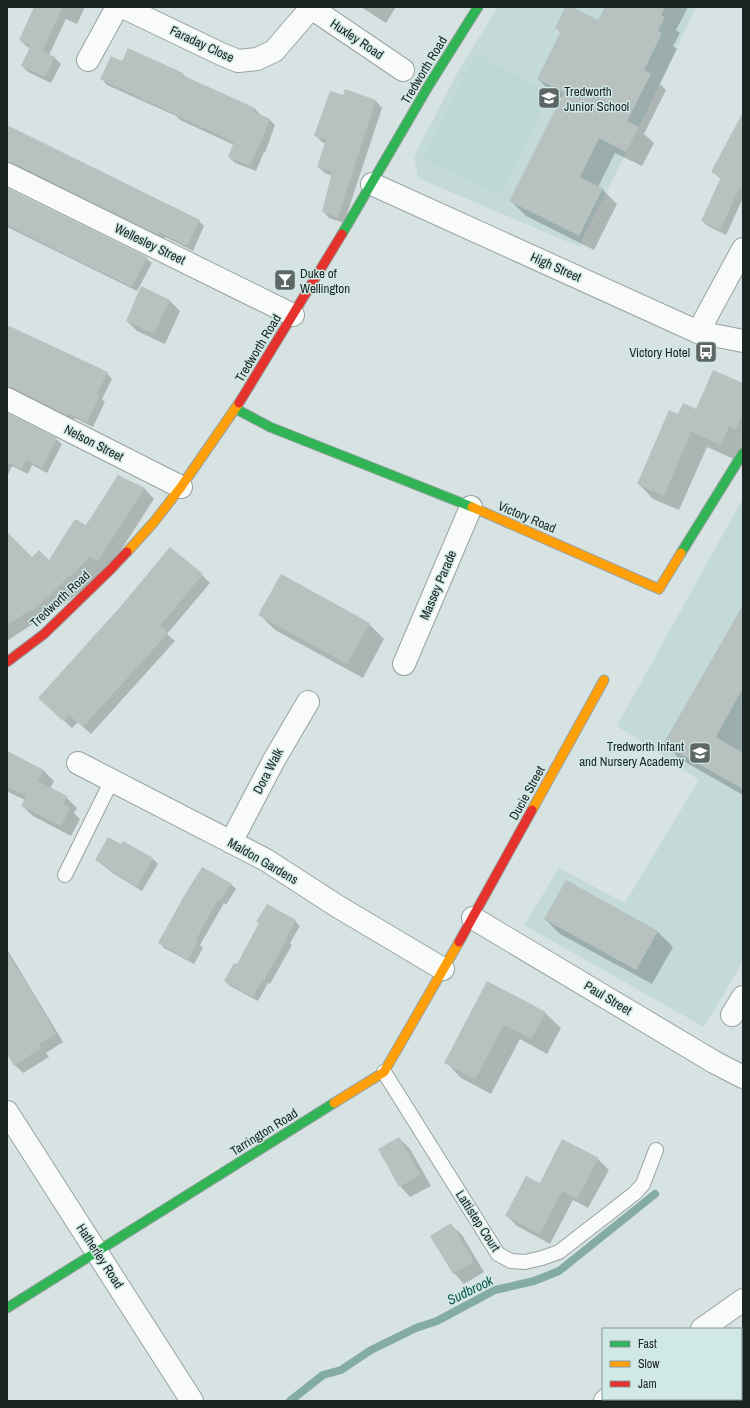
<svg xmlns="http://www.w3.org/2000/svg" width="750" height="1408" viewBox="0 0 750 1408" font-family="'Archivo Narrow',sans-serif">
<rect width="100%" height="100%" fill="#d7e3e2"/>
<g fill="#c4dad7">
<polygon points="498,7 696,7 639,127 583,238 580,247 418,178 414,157 423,139 460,68"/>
<polygon points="743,498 743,961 704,1027 524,925 559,868 625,903 699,780 617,726"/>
</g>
<polygon fill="#bcd9d5" points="477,54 549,93 500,196 422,158"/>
<g fill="#0003">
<polygon points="37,7 85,7 77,24 66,19 49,55 55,58 61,64 51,83 28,72 22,66 30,48 26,46 20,39"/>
<polygon points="361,7 396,7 386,23"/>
<polygon points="566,7 570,7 599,22 606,7 688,7 676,30 680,33 673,46 677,49 660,84 666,90 644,134 654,143 642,166 615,153 598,187 602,189 617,204 594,250 526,216 511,201 562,98 553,94 538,79 561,33 556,27"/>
<polygon points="128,49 183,74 187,79 255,109 261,115 269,119 275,125 265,153 264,152 256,171 235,163 229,157 234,145 180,120 176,116 107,85 102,79 123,62"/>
<polygon points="346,90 376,101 382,108 344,223 329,218 323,211 332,176 325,173 318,167 326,144 322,142 315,135 343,96"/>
<polygon points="743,113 743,198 726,235 708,226 702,221 721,179 712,171"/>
<polygon points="7,126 199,221 204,226 193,251 165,237 163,239 7,168"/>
<polygon points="7,189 146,258 152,263 137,291 7,227"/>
<polygon points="142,288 170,301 180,311 165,344 137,331 127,321"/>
<polygon points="7,326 107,373 112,379 102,399 105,402 93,427 75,418 74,421 7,393"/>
<polygon points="743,384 743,445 736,460 707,447 679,510 653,499 638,483 679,416 696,410"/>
<polygon points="7,414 56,439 62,444 47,473 32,465 28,474 12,466 7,477"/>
<polygon points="118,476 145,489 154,499 108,570 42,621 40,619 7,641 7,553 49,561 86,526"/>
<polygon points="202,575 210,583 167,634 175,641 91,734 78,722 72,728 47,705"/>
<polygon points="743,607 743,795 680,759 665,744"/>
<polygon points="260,615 369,624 384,639 363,678 275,630"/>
<polygon points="7,753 43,770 54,781 50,789 66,797 77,808 74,813 80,819 71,836 33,816 22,806 25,800 10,793 7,790"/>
<polygon points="122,846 153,859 158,864 142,891 114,874 96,860"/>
<polygon points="231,884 236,889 226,905 224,903 200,945 203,948 194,964 164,948 159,942"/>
<polygon points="545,919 657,931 673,947 652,984 560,934"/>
<polygon points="295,921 300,926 290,943 292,945 270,984 268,983 258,1001 230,986 225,981 237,966"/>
<polygon points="7,949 63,1042 46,1053 49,1057 23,1073 15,1065 7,1052"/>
<polygon points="488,982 545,1013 561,1028 547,1054 520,1039 491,1094 461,1078 446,1062"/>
<polygon points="399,1138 410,1149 431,1186 410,1197 400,1186"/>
<polygon points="598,1159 609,1170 588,1208 573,1200 550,1244 517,1226 507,1216 540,1184"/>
<polygon points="451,1225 462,1235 484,1272 464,1284 454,1273"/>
</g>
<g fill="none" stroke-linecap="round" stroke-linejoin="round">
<polyline stroke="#84aba6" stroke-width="8" points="290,1401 323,1375 341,1370 371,1350 416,1328 437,1321 495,1290 534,1281 559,1271 655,1194"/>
</g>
<g fill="#b7c1c0">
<polygon points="34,7 63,7 42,51 55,57 45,77 21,66 31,45 19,40"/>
<polygon points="565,7 572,7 598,20 605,7 665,7 661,15 665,17 658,31 662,33 644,70 651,74 627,121 639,127 626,152 599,138 580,177 603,188 579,236 509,201 564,93 537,79 561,31 555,28"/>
<polygon points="128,48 183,73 182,75 255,108 254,112 270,119 259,147 258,147 250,166 228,157 234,142 173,114 173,113 100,79 111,56 122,61"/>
<polygon points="345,89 376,100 338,217 322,212 332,172 317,167 326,140 314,136 330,91 343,95"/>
<polygon points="743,112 743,189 740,187 720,230 701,221 721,177 711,172"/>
<polygon points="7,125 200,220 187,246 159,232 158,235 13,163 7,162"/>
<polygon points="7,188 147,257 132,287 7,225"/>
<polygon points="141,286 170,300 154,334 126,321"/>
<polygon points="7,325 108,372 97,394 100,396 87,422 69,413 68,416 13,388 7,387"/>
<polygon points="713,370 743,383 743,412 736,429 729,426 721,445 691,432 664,496 637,484 669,410 678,414 683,403 696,409"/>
<polygon points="7,413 57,438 42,468 26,460 22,469 7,462"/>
<polygon points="118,475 145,488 98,561 90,557 32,612 30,610 7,625 7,532 32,557 39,550 49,560 75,519 86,525"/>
<polygon points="170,547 203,574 160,626 168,633 83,727 69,715 63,721 38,698 121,606"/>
<polygon points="281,574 370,623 347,664 258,615"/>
<polygon points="743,605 743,688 716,737 743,753 743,789 663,744"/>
<polygon points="7,751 44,770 38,781 67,796 63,804 70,808 61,826 21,806 26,796 7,787"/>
<polygon points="108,837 121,844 123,841 153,858 137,887 107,869 108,868 95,860"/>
<polygon points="202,867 231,883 221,901 218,899 196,940 198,942 188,960 158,943 184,896"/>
<polygon points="566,880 658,931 636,970 544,919"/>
<polygon points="267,904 296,920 286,938 287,939 264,980 263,979 253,997 224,981 234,963 237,964 259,923 256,922"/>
<polygon points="7,953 34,995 56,1034 39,1044 41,1048 14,1066 7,1054"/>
<polygon points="487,981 546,1012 531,1039 504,1025 475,1079 444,1063"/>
<polygon points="399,1137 421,1175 399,1187 378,1149"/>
<polygon points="562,1139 599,1158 577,1199 562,1191 540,1234 505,1216 526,1176 540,1183"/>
<polygon points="451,1223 474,1261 453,1274 430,1236"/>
</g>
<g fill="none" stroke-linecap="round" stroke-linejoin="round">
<g stroke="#98a2a1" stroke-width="16">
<g id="lane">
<polyline points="65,875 112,780"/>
<polyline points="384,1072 498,1254 511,1261 525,1262 542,1258 559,1252 635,1193 643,1184 656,1150"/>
</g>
</g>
<g stroke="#98a2a1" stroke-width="24">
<g id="street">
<polyline points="123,7 221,54 238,61 257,59 274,51 311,8"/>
<polyline points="310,7 403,70"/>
<polyline points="88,60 117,7"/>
<polyline points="7,174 293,315"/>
<polyline points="372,184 698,332 743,341"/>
<polyline points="698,332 743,249"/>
<polyline points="7,399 181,487"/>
<polyline points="404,664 471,507"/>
<polyline points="78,763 266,860 337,906 443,969"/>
<polyline points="231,842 274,760 308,702"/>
<polyline points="473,918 714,1062 743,1077"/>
<polyline points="732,1015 743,997"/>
<polyline points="7,1112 192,1401"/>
<polyline points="702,1329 743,1300"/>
<polyline points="605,1401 607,1399"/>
</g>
</g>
<g stroke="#98a2a1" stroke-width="11">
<g id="fast">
<polyline points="342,234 429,85 478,7"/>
<polyline points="236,409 270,427 472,507"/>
<polyline points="681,553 743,453"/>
<polyline points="7,1308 334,1103"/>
</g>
</g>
<g stroke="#98a2a1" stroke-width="11">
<g id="slow">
<polyline points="472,507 659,589 681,553"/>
<polyline points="127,552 154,522 181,487 239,403"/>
<polyline points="532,810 604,680"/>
<polyline points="334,1103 384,1072 459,942"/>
</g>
</g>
<g stroke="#98a2a1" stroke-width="11">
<g id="jam">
<polyline points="239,403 342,234"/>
<polyline points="7,662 44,634 111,569 127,552"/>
<polyline points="459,942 532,810"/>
</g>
</g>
<use href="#lane" stroke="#f9fbfb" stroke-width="14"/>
<use href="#street" stroke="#f9fbfb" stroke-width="22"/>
<use href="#fast" stroke="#30b455" stroke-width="9"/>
<use href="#slow" stroke="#ff9f0a" stroke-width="9"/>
<use href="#jam" stroke="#e5322d" stroke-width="9"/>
</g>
<defs>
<g id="school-square" transform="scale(1.15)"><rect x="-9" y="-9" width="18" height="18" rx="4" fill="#5d6765" stroke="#d1e9e5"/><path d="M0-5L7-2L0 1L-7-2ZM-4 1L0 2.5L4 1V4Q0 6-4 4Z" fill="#fff"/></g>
<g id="bar-square" transform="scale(1.15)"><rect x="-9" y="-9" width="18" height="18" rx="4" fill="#5d6765" stroke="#d1e9e5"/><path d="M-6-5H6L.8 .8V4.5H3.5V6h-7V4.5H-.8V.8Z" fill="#fff"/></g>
<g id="bus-square" transform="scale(1.15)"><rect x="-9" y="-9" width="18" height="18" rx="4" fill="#5d6765" stroke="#d1e9e5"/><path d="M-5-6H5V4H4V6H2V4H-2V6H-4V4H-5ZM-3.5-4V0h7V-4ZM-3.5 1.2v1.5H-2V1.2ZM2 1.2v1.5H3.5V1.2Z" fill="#fff"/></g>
</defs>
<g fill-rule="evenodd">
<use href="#school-square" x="549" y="98"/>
<use href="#bar-square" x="285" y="280"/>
<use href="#bus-square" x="706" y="352"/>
<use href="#school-square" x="700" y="753"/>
</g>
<g text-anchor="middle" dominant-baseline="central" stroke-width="3" stroke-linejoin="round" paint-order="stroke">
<g font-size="13" fill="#1b2422" stroke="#d1e9e5">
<text transform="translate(357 39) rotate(34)">Huxley Road</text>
<text transform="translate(202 44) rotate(25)">Faraday Close</text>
<text transform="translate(424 70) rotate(-59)">Tredworth Road</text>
<text transform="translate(150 244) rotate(26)">Wellesley Street</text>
<text transform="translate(556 267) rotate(24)">High Street</text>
<text transform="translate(258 348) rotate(-59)">Tredworth Road</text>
<text transform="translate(94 443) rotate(27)">Nelson Street</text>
<text transform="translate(527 517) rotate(23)">Victory Road</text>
<text transform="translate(438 585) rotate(-67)">Massey Parade</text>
<text transform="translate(60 599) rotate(-43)">Tredworth Road</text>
<text transform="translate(268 771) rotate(-62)">Dora Walk</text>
<text transform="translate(527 793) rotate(-61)">Ducie Street</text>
<text transform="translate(263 861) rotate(30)">Maldon Gardens</text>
<text transform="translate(608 998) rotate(31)">Paul Street</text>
<text transform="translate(264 1132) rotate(-32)">Tarrington Road</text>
<text transform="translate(478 1221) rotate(57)">Lattistep Court</text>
<text transform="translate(100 1256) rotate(57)">Hatherley Road</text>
</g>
<g font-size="13" fill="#1b2422" stroke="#d1e9e5" text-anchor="start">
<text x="564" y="91">Tredworth<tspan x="564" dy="15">Junior School</tspan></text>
<text x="300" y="273">Duke of<tspan x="300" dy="15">Wellington</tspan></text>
<text x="690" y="352" text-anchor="end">Victory Hotel</text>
<text x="684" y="746" text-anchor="end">Tredworth Infant<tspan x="684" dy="15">and Nursery Academy</tspan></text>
</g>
<g font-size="14" font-style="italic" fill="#105851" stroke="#d1e9e5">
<text transform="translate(470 1290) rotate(-26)">Sudbrook</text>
</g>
</g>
<rect width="750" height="1408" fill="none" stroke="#1b2422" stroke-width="16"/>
<rect x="602" y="1328" width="140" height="72" fill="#d1e9e5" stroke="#889a97"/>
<rect x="610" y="1341" width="20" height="6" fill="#30b455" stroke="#889a97"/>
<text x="638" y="1348" font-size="12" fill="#1b2422">Fast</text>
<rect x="610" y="1361" width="20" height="6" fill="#ff9f0a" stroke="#889a97"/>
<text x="638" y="1368" font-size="12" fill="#1b2422">Slow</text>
<rect x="610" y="1381" width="20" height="6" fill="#e5322d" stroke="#889a97"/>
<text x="638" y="1388" font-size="12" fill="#1b2422">Jam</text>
</svg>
